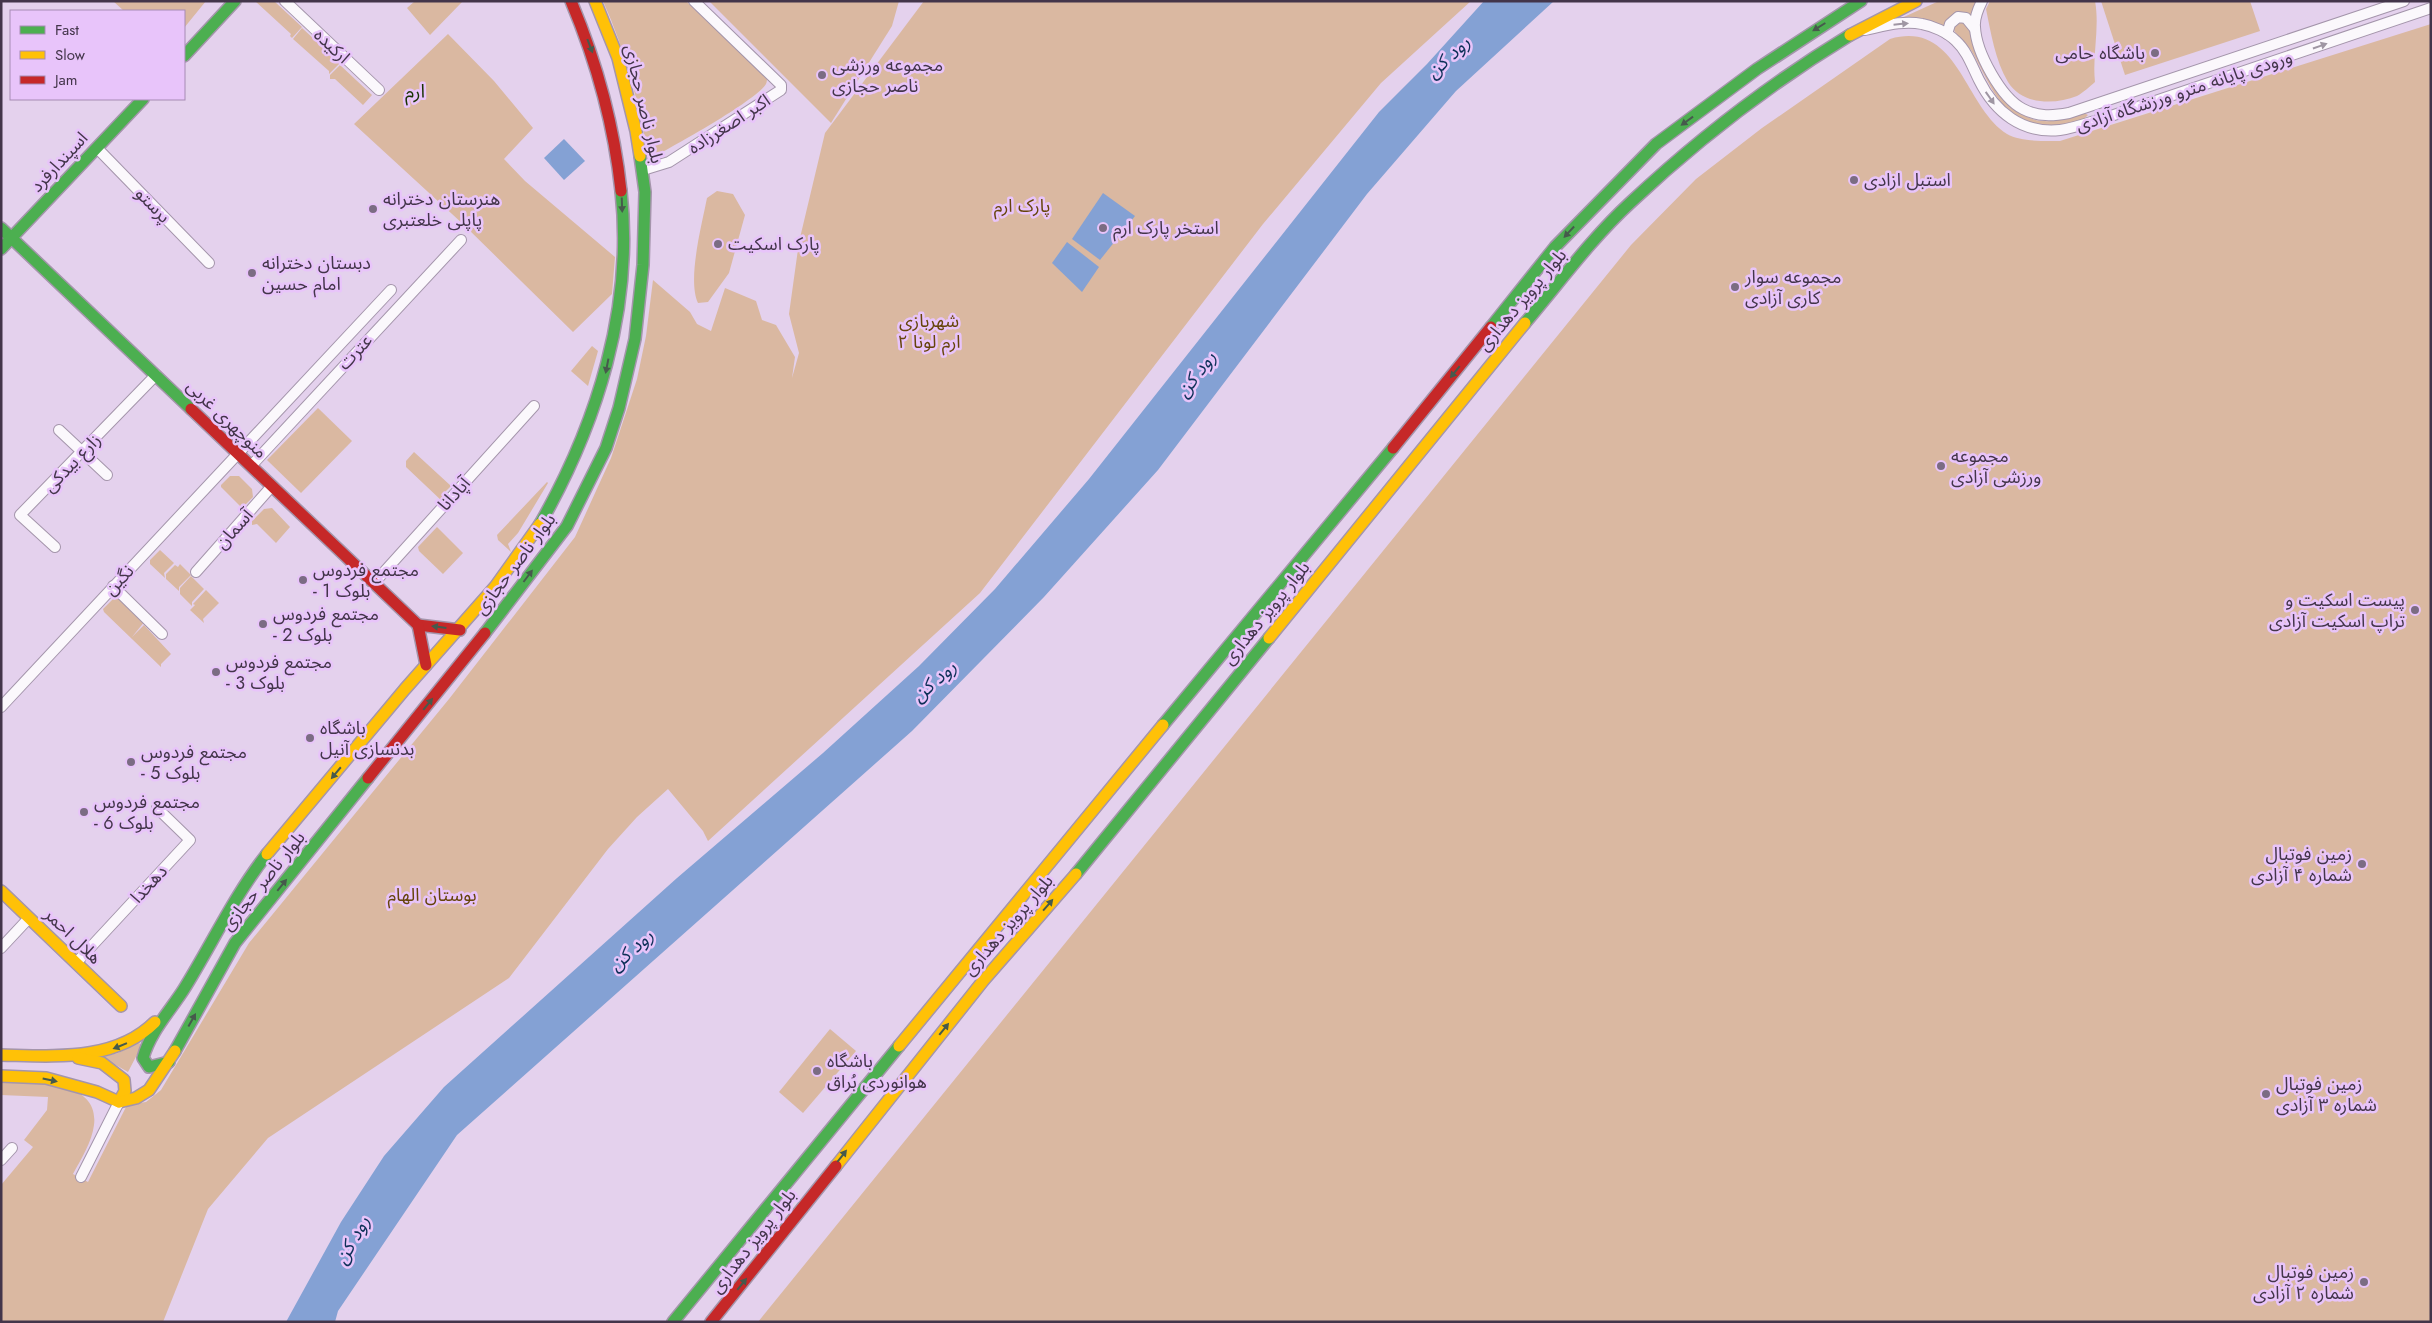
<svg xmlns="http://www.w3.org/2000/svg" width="2432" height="1323" viewBox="0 0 2432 1323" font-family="Jost,'Noto Sans Arabic',sans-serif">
<rect width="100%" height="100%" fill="#e4d1ed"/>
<g fill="#dab8a1">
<polygon points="113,1 206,1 184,28 184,11 124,11"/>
<polygon points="255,1 274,1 302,27 292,38 290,36 291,34"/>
<polygon points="415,1 463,1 430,35 407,8"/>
<path d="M603,1H686L767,77C767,79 767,82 766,84C757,100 669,149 649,159C639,104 626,52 603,1Z"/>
<polygon points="709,1 899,1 892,26 831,123"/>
<path d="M924,1H1471L1381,83L1263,224L980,593L708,841L703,831L668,789L637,817L608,849L509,978L268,1138L208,1209L163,1322H1V1185L33,1147L24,1140L47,1110L48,1097L1,1095V1083C29,1083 100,1078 94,1125C92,1142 81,1159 73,1174L88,1182L127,1105L146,1102L161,1090L249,943L449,699L575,537L611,458L637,379L646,336L653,280L690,312L697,324L711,331L725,288L756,301L762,320L776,325L795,357L792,378L799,353L789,314L799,242L825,133Z"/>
<path d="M1939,1H1979L1972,14L1968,15L1960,12C1951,14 1948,19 1944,27L1895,21Z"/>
<path d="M1990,1H2095C2100,28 2092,55 2095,82C2090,86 2083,93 2077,96C2055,105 2022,105 2008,82C1995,60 1991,33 1986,9Z"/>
<polygon points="2101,1 2250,1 2260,31 2125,75"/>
<path d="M1957,21L1968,23C1974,59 2001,118 2043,121C2056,122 2071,117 2084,113L2088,115C2081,123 2070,123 2060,125C2005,135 1992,86 1971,50C1966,43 1953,34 1953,26Z"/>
<path d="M2431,24V1322H758L1631,245L1696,179L1762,128L1890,39C1958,19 1964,107 2007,134C2021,142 2044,141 2060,141Z"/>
<polygon points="302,28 340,63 329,74 329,71 293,39"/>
<polygon points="448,34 494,81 533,128 504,159 525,181 615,257 612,294 573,332 464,225 354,124"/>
<polygon points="340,65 372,95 363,105 335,79 330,79 330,75"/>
<path d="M717,191L733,194L745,215L729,273L708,302L698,303C687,280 702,224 707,198Z"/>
<polygon points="592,346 598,351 588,386 571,371"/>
<polygon points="318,408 352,441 301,493 267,460"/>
<polygon points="414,452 451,486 442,495 443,502 406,467 406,461"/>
<polygon points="230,476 239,476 252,489 253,497 244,506 245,511 221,487 221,485"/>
<polygon points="547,482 548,483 518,533 508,544 511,552 498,540 497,535"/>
<polygon points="272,508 290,527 276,543 257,524 252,525 252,521 264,509"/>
<polygon points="437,527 463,553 443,574 419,551 418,547"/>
<polygon points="160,550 174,563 164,573 165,578 150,564 150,560"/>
<polygon points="180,564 191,575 179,587 179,591 166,579 166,574 175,565 178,567"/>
<polygon points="191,576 204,589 192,602 192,606 180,594 180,588"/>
<polygon points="206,590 219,603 203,619 204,623 190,610 195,605 193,604"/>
<polygon points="119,597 145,621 132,637 144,625 171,654 161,664 161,667 104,612 103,609 114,598"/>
<polygon points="830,1029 856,1051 803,1113 779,1092"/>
<polygon points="139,1043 142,1045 128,1072 102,1057 118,1053"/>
</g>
<g fill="#84a1d4">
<polygon points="1484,1 1554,1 1456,91 1367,194 1158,470 1044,597 912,731 457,1135 338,1311 335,1322 286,1322 341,1222 384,1156 444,1087 677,878 823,753 919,666 995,589 1089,479 1379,112 1427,64"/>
<polygon points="564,139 585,161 564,180 544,158"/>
<polygon points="1103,193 1135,216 1100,260 1072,239"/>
<polygon points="1067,242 1099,267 1082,292 1052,263"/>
</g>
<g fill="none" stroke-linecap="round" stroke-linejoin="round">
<g stroke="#a495ab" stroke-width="12">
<g id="street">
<polyline points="285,1 379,90"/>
<path d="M1982,1C1978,9 1974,18 1975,27C1976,52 2001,98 2023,109C2038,117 2053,116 2069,113L2404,1"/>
<path d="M1865,30C1884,26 1903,20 1922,24C1933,26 1947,32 1956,41C1967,51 1972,66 1979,80C1995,112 2022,134 2060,130C2076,128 2092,121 2108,117L2431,8"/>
<polyline points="1947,34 1950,24 1958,17 1966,18 1975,29"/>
<polyline points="97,148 209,263"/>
<polyline points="643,170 669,162 781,90 781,85 694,1"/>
<polyline points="59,430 107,475"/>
<polyline points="251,466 461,240"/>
<polyline points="55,547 20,515 156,375"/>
<polyline points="196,572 272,486"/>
<polyline points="374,583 534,406"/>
<polyline points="113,586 162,634"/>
<polyline points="1,707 391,290"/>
<polyline points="1,948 29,918"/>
<polyline points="76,963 190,840 157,808"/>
<polyline points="1,1160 12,1148"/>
<polyline points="81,1177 119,1102"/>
</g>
</g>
<g stroke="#a495ab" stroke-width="14">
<g id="fast">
<polyline points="184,56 235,1"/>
<polyline points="1,228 191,409"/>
<polyline points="1,249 143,99"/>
<path d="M1525,323C1559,283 1591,239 1630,203C1697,140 1771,83 1850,35"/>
<polyline points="1491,327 1555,247 1656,144 1757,69 1861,1"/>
<path d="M540,524C597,424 634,307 621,191"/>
<polyline points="485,633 567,526 606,448 619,408 635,339 643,265 645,192 640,156"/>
<polyline points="1163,725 1393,448"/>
<polyline points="1076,874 1269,638"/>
<polyline points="175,1051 235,943 368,778"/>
<path d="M169,1062L149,1067L143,1058C150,1032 170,1011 184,989C212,944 234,896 267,854"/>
<polyline points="673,1322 899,1046"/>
</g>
</g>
<g stroke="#a495ab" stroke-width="14">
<g id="slow">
<polyline points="595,1 618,58 636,131 640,156"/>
<polyline points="1850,35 1916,1"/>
<polyline points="1269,638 1525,323"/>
<polyline points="267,854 405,689 495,587 540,524"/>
<polyline points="1,891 121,1006"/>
<polyline points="899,1046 1163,725"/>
<path d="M1,1055C53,1056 115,1062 155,1022"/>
<polyline points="78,1058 102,1063 124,1080 125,1091 119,1102"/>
<polyline points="1,1076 46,1078 97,1092 119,1102 136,1098 149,1090 175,1051"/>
<polyline points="836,1166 983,981 1076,874"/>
</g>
</g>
<g stroke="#a495ab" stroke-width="14">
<g id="jam">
<path d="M571,1C597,63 614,124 621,191"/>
<polyline points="191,409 418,625"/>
<polyline points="1393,448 1491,327"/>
<polyline points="418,625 460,630"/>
<polyline points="418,625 426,665"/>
<polyline points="368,778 485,633"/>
<polyline points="711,1322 836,1166"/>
</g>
</g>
<use href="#street" stroke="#fbf8fc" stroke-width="10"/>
<use href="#fast" stroke="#4caf50" stroke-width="11"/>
<use href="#slow" stroke="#ffc107" stroke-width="11"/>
<use href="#jam" stroke="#c62828" stroke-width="11"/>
</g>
<defs><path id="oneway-solid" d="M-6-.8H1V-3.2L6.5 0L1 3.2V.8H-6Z" transform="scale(1.25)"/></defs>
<g fill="#9f96a3">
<use href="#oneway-solid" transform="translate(1901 24) rotate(-6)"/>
<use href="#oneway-solid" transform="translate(2320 46) rotate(-19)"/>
<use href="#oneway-solid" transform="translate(1990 98) rotate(55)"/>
</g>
<g fill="#465a4c">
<use href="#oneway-solid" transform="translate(1819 27) rotate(148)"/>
<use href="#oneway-solid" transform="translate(590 46) rotate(69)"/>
<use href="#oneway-solid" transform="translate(1687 121) rotate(144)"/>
<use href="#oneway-solid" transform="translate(622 205) rotate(88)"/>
<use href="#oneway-solid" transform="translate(1569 232) rotate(133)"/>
<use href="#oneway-solid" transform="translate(607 366) rotate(101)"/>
<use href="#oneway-solid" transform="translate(1455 372) rotate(129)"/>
<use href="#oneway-solid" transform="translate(528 576) rotate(-53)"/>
<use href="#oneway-solid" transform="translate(439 627) rotate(-173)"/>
<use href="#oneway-solid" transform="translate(428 704) rotate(-51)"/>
<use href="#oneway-solid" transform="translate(336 773) rotate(130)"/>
<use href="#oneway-solid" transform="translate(282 885) rotate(-51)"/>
<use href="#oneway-solid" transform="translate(1048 905) rotate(-49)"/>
<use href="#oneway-solid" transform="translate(192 1020) rotate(-61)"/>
<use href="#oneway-solid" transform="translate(944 1029) rotate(-51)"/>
<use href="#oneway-solid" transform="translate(120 1046) rotate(158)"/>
<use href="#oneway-solid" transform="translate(50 1080) rotate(12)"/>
<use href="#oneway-solid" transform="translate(842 1156) rotate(-52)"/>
<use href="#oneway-solid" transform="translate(742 1284) rotate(-51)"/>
</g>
<g fill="#7b6c83" stroke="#e8c4fa" stroke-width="2">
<circle cx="2155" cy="53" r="5"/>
<circle cx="822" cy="75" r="5"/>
<circle cx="1854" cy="180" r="5"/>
<circle cx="373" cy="209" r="5"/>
<circle cx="1103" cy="228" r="5"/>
<circle cx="718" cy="244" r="5"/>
<circle cx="252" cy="273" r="5"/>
<circle cx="1735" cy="287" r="5"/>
<circle cx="1941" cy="466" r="5"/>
<circle cx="303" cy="580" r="5"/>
<circle cx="2415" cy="610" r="5"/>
<circle cx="263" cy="624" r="5"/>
<circle cx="216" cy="672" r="5"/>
<circle cx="310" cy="738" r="5"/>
<circle cx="131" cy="762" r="5"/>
<circle cx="84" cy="812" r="5"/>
<circle cx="2362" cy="864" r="5"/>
<circle cx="817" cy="1071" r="5"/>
<circle cx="2266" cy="1094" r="5"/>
<circle cx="2364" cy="1282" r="5"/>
</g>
<g text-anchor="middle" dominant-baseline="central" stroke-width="5" stroke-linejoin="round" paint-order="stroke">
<g font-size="18" fill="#43354a" stroke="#e8c4fa">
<text transform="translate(332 46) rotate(43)">ارکیده</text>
<text transform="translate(2184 91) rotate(-18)">ورودی پایانه مترو ورزشگاه آزادی</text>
<text transform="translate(644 104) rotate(77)">بلوار ناصر حجازی</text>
<text transform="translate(729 124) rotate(-33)">اکبر اصغرزاده</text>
<text transform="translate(59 162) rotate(-47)">اسپندارفرد</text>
<text transform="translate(153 205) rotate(46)">پرستو</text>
<text transform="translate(1522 300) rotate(-50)">بلوار پرویز دهداری</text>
<text transform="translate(355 352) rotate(-47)">عترت</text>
<text transform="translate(227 419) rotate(44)">منوچهری غربی</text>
<text transform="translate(72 463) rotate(-46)">زارع بیدکی</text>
<text transform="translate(454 494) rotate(-48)">آپادانا</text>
<text transform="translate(234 529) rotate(-48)">آسمان</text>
<text transform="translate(515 564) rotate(-53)">بلوار ناصر حجازی</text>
<text transform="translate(119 580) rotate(-47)">نگین</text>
<text transform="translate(1266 613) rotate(-51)">بلوار پرویز دهداری</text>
<text transform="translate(263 881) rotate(-51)">بلوار ناصر حجازی</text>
<text transform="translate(149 884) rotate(-47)">دهخدا</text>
<text transform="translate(1008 925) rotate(-49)">بلوار پرویز دهداری</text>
<text transform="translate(73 936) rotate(44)">هلال احمر</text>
<text transform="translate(753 1241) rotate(-52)">بلوار پرویز دهداری</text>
</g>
<g font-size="18" fill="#43354a" stroke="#e8c4fa" text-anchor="start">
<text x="2145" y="53" text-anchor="end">باشگاه حامی</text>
<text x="832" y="65">مجموعه ورزشی<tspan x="832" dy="21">ناصر حجازی</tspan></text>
<text x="1864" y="180">استبل ازادی</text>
<text x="383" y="199">هنرستان دخترانه<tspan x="383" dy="21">پاپلی خلعتبری</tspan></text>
<text x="1113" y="228">استخر پارک ارم</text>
<text x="728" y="244">پارک اسکیت</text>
<text x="262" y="263">دبستان دخترانه<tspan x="262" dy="21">امام حسین</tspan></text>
<text x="1745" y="277">مجموعه سوار<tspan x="1745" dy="21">کاری آزادی</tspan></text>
<text x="1951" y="456">مجموعه<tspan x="1951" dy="21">ورزشی آزادی</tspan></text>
<text x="313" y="570">مجتمع فردوس<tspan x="313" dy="21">- بلوک 1</tspan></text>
<text x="2405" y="600" text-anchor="end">پیست اسکیت و<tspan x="2405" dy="21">تراپ اسکیت آزادی</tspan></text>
<text x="273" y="614">مجتمع فردوس<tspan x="273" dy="21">- بلوک 2</tspan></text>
<text x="226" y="662">مجتمع فردوس<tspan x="226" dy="21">- بلوک 3</tspan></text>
<text x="320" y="728">باشگاه<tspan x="320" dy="21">بدنسازی آنیل</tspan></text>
<text x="141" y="752">مجتمع فردوس<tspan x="141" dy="21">- بلوک 5</tspan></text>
<text x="94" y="802">مجتمع فردوس<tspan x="94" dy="21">- بلوک 6</tspan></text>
<text x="2352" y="854" text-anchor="end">زمین فوتبال<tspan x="2352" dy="21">شماره ۴ آزادی</tspan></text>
<text x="827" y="1061">باشگاه<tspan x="827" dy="21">هوانوردی بُراق</tspan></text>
<text x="2276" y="1084">زمین فوتبال<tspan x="2276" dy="21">شماره ۳ آزادی</tspan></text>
<text x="2354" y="1272" text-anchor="end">زمین فوتبال<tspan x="2354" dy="21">شماره ۲ آزادی</tspan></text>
</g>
<g font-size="18" fill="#65440a" stroke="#e8c4fa">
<text x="1022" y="206">پارک ارم</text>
<text x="929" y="321">شهربازی<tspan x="929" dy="21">ارم لونا ۲</tspan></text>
<text x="432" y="895">بوستان الهام</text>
</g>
<g font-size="19" font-style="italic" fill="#0d3058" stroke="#e8c4fa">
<text transform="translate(1448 57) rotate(-43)">رود کن</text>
<text transform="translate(1196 374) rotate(-53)">رود کن</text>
<text transform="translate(934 681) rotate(-41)">رود کن</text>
<text transform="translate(631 950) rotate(-42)">رود کن</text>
<text transform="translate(352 1240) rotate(-61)">رود کن</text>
</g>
<g font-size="19" fill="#183302" stroke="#e8c4fa">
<text x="415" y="91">ارم</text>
</g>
</g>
<rect width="2432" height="1323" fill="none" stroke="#43354a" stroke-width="5"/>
<rect x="10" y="10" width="175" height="90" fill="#e8c4fa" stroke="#a68bb4"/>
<rect x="20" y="26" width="25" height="8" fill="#4caf50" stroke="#a68bb4"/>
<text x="55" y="35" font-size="15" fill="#43354a">Fast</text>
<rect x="20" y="51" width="25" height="8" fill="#ffc107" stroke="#a68bb4"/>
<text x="55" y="60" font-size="15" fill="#43354a">Slow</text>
<rect x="20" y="76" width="25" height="8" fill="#c62828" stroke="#a68bb4"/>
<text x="55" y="85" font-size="15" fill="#43354a">Jam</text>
</svg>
